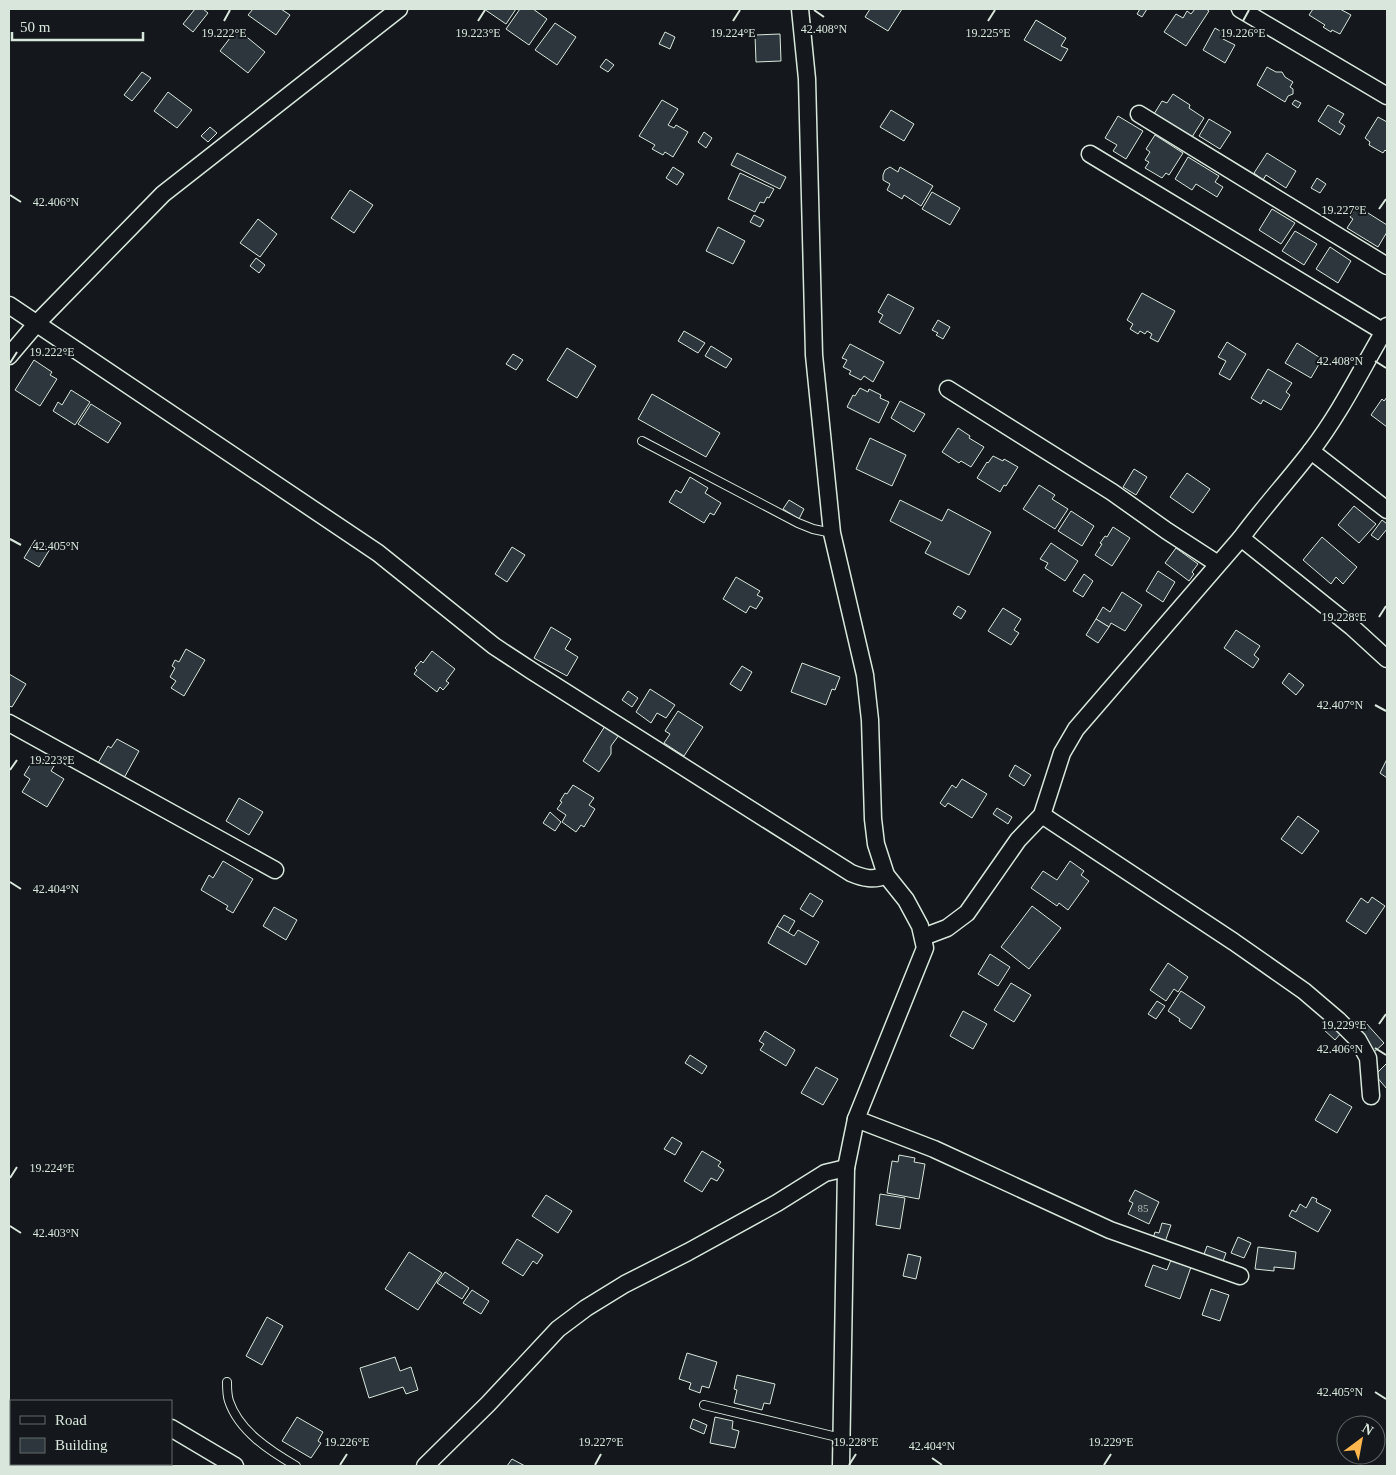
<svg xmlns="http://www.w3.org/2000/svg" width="1396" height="1475" viewBox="0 0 1396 1475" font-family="Georgia,serif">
<rect width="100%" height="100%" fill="#14181c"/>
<g fill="#2c363c" stroke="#d8e6dc">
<polygon points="195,9 203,9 208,13 193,32 183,24"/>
<polygon points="253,9 281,9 290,15 276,35 248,15"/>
<polygon points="484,9 516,9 506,24"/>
<polygon points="520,9 533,9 547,19 529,45 506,29"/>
<polygon points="870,9 902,9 888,31 865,17"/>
<polygon points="1140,9 1147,9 1142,17 1137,14"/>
<polygon points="1195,9 1206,9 1209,11 1186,46 1164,32 1176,14 1183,18 1187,11 1191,14"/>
<polygon points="1313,9 1340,9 1351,15 1340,34 1332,30 1331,32 1323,27 1325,25 1309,15"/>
<polygon points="1036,20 1066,38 1061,46 1068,49 1061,61 1024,40"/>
<polygon points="555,23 576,37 557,65 535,50"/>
<polygon points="1215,28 1225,34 1223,39 1235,45 1225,63 1203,50"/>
<polygon points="237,29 265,52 248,73 220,51"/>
<polygon points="665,32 675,37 670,49 659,44"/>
<polygon points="780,34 781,61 756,62 755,35"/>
<polygon points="606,59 614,65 608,72 600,67"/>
<polygon points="1267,67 1276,72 1282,72 1285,77 1293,82 1290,87 1293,89 1293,94 1288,96 1285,102 1257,85"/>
<polygon points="142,72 151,78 132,101 124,95"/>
<polygon points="168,92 192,110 177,128 154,111"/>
<polygon points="1173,94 1190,105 1189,108 1204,118 1192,137 1154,114 1162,101 1167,103"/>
<polygon points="662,100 678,109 668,125 674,128 676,125 688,132 673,157 665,152 663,155 652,149 655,145 639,136"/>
<polygon points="1295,100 1301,103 1298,108 1292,104"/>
<polygon points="1328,105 1344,114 1339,122 1345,126 1340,135 1318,121"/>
<polygon points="891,110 914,124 904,141 880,127"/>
<polygon points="1118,116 1143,131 1126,159 1113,151 1117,145 1105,138"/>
<polygon points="1378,117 1387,122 1387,152 1385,150 1383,153 1369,145 1370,142 1365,138"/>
<polygon points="1209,119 1231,132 1220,149 1199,136"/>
<polygon points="210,127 217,133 208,142 201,136"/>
<polygon points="704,132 712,138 706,148 698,142"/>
<polygon points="1155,135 1183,153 1169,175 1166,173 1162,178 1145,168 1149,162 1145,160 1150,152 1146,149"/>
<polygon points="737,153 786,177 780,189 731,165"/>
<polygon points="1267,153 1296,171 1286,188 1266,175 1263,180 1254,173"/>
<polygon points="1188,157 1219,176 1215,182 1223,187 1217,197 1196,184 1192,190 1175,179"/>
<polygon points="673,167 684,174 677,185 666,178"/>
<polygon points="890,167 898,172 900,167 933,186 921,206 904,195 902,199 887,190 890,184 883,180 883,175 885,170"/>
<polygon points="740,173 774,189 769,198 767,197 764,203 760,202 755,212 728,199"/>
<polygon points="1317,178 1326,184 1320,193 1311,188"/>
<polygon points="350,190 373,205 354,233 331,218"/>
<polygon points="932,192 960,208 950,225 922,209"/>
<polygon points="1357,206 1387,225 1387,232 1378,247 1347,228 1353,219 1350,217"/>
<polygon points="1272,209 1295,223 1281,244 1259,230"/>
<polygon points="754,215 764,220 760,227 750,222"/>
<polygon points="258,219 277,234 260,257 240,243"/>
<polygon points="718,227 745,241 733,264 706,251"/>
<polygon points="1295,231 1317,244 1304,265 1282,251"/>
<polygon points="1330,247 1351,261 1338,283 1316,269"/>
<polygon points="256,258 265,265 259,273 250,266"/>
<polygon points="1142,293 1175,311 1158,342 1150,338 1152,334 1147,331 1145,334 1140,331 1138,334 1130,329 1133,324 1127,320"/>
<polygon points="888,294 914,308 900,334 879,322 883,315 878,312"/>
<polygon points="938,320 950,327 943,339 936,335 938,333 932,330"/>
<polygon points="684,331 705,343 698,353 678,341"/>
<polygon points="1227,342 1246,354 1230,380 1219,374 1226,361 1218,357"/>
<polygon points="1297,343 1322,359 1311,378 1285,363"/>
<polygon points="850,344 884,362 873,382 864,376 861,380 849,374 851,371 843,367 847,360 842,358"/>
<polygon points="711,346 732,359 726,368 705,356"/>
<polygon points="567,348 596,366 577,398 547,380"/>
<polygon points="513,354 523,360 516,370 506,364"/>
<polygon points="34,360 52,372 50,375 57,379 40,406 15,390"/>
<polygon points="1268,369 1292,383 1286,392 1290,395 1281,410 1263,400 1261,404 1251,398"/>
<polygon points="860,388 868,392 869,389 881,395 880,398 889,402 879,423 847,407 853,395 855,396"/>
<polygon points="71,390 90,402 75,425 53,411 58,402 62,405"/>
<polygon points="652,394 720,433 706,457 638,419"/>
<polygon points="1387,397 1387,427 1371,415 1382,399 1384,401"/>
<polygon points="900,401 925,414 914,432 891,418"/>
<polygon points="91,404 121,423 108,443 78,424"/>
<polygon points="958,428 970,436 969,438 984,447 971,467 961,461 959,463 942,452"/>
<polygon points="870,438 906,455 892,486 856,469"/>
<polygon points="993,456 1003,461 1004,459 1018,467 1006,486 1004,485 1000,492 977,478 987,462 988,463"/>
<polygon points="1134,469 1147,477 1136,495 1123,487"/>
<polygon points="1187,473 1210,489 1193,513 1170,497"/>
<polygon points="690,477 708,488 705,493 721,503 714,515 710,513 704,523 669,502 676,490 681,493"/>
<polygon points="1039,485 1055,495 1052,499 1068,509 1055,529 1023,509"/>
<polygon points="789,500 804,509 799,519 783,509"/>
<polygon points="900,500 942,521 948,509 991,532 969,575 925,553 931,542 890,521"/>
<polygon points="1354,506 1376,524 1359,543 1338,525"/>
<polygon points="1071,511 1094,526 1082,546 1058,531"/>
<polygon points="1382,520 1387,524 1387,529 1378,540 1371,535"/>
<polygon points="1113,527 1130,538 1112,566 1095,555 1102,544 1100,543 1105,536 1107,537"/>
<polygon points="1322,537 1357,567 1343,584 1336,577 1331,584 1303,560"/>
<polygon points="35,540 50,549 39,567 24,558"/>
<polygon points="1051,543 1078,561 1065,581 1045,568 1048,563 1040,559"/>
<polygon points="512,547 525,555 507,582 495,574"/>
<polygon points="1176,548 1198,564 1192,572 1194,574 1189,581 1165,563"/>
<polygon points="1158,571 1175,582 1163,602 1146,591"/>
<polygon points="1084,574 1093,581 1083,597 1073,591"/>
<polygon points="736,577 760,591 757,595 763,598 756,609 750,606 746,613 723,599"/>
<polygon points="1122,592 1142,605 1125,631 1111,623 1109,627 1096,619 1103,607 1110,612"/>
<polygon points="958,606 966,611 961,619 953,614"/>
<polygon points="1003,608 1021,619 1014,630 1019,633 1011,645 988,631"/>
<polygon points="1096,619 1109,627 1098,643 1086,635"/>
<polygon points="551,627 571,639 565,649 578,657 567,676 534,658"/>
<polygon points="1236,630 1260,646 1254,655 1259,659 1253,668 1224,648"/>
<polygon points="186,649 205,660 184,696 171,688 176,681 170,677 175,668 172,666 175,660 179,662"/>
<polygon points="432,651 455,669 446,681 449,683 443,690 440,687 437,692 414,674 417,670 415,668 421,661 423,663"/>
<polygon points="802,663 840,677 835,690 832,689 826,705 791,692"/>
<polygon points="742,666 752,672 741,691 730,684"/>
<polygon points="1289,673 1304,685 1296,695 1282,683"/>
<polygon points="9,674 26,684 12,707 9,706"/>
<polygon points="650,689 675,705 666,718 657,713 651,723 636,712"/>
<polygon points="628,691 638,698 632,707 622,700"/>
<polygon points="678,711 703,727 684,756 664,743 670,734 665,731"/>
<polygon points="605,726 619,735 611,746 611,754 599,772 583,761"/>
<polygon points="117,739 139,751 124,778 98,763 108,746 111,748"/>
<polygon points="36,755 54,766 51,771 64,779 47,807 22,792 30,779 24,775"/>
<polygon points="1387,759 1387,778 1380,773"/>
<polygon points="1015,765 1031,775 1024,786 1009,776"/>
<polygon points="962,779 987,794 972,818 948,803 945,807 940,803 952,785 956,788"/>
<polygon points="573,785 594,798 589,805 595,809 584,827 581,825 576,832 562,822 566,815 557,809 562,802 560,801 565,793 567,794"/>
<polygon points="239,798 263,812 249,835 226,821"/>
<polygon points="997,808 1012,817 1008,824 993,814"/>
<polygon points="550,812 561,822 555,831 543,823"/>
<polygon points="1298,816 1319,831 1302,854 1281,839"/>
<polygon points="223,861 253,879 233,913 226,909 228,906 201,890 209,875 213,878"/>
<polygon points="1070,861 1084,871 1081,875 1089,881 1068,910 1059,903 1057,906 1031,888 1043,871 1057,880"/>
<polygon points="810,893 823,901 813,917 800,909"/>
<polygon points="1372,897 1385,906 1366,934 1346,921 1361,898 1368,903"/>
<polygon points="1032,906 1061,928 1029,969 1001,947"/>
<polygon points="274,907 297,920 286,940 263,926"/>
<polygon points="784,915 795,921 788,933 777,926"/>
<polygon points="777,926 794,936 798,930 819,942 806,965 768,943"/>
<polygon points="990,954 1010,967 998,986 978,974"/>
<polygon points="1168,963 1188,977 1178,992 1174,989 1166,1001 1150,990"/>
<polygon points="1011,983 1031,995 1014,1022 994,1010"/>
<polygon points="1181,991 1205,1007 1191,1029 1179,1021 1180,1019 1168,1011"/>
<polygon points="1157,1001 1165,1006 1156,1019 1148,1014"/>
<polygon points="963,1011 987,1024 973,1049 950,1036"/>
<polygon points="1329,1022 1341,1033 1335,1040 1323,1029"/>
<polygon points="1365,1022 1384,1043 1372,1054 1353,1034"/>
<polygon points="765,1031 795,1050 786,1066 760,1050 764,1044 759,1041"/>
<polygon points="690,1055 707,1066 702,1074 685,1063"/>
<polygon points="1387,1063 1387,1089 1375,1075"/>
<polygon points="816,1067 838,1079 823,1105 801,1093"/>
<polygon points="1330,1094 1352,1107 1337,1133 1315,1120"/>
<polygon points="672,1137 682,1143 675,1155 664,1149"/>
<polygon points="702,1151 721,1162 718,1166 724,1170 717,1181 711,1178 702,1192 684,1181"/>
<polygon points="899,1155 915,1158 914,1162 925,1164 919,1199 887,1193 892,1161 898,1162"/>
<polygon points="1135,1190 1159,1202 1149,1224 1128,1214 1133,1203 1129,1201"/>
<polygon points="880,1194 905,1198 900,1229 876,1225"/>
<polygon points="546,1195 572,1211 558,1233 532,1216"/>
<polygon points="1312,1197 1317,1199 1316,1202 1331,1210 1318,1232 1289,1216 1292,1210 1296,1212 1300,1204 1306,1208"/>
<polygon points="1162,1223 1171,1225 1164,1245 1152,1241 1155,1232 1159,1233"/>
<polygon points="1238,1237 1251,1243 1244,1258 1231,1253"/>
<polygon points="517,1239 543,1255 537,1264 533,1261 523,1276 502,1263"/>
<polygon points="1207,1246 1226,1253 1222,1264 1203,1257"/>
<polygon points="1258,1247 1296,1252 1294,1269 1274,1267 1274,1271 1255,1269"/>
<polygon points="409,1252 442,1273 418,1310 385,1289"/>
<polygon points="908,1254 921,1257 916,1279 903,1276"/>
<polygon points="1171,1260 1191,1267 1180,1299 1145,1286 1153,1265 1167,1270"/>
<polygon points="445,1272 469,1288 462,1299 437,1283"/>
<polygon points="1211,1289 1229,1295 1220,1321 1202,1315"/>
<polygon points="472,1290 489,1301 481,1314 463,1303"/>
<polygon points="267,1317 283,1326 262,1365 246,1356"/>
<polygon points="687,1353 717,1362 709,1388 702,1386 700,1393 689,1389 691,1383 679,1379"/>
<polygon points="395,1357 400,1371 411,1367 418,1390 406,1394 403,1387 369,1398 360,1368"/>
<polygon points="737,1375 775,1384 770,1404 764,1403 762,1410 734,1403 737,1390 734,1389"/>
<polygon points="297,1417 323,1432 318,1441 321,1443 311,1458 282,1441"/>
<polygon points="715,1417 733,1421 732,1429 739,1431 735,1448 710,1443"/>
<polygon points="693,1419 707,1425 704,1434 690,1428"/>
<polygon points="512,1459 525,1466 507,1466"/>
</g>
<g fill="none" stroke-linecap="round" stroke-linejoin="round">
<g stroke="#d8e6dc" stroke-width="10">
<g id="service">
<polyline points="642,441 798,523 813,529 832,533"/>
<path d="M227,1382C227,1388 227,1395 229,1401C239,1431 270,1451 296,1466"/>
<polyline points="704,1405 841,1438"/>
</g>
</g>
<g stroke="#d8e6dc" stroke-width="19">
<g id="minor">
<polyline points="800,9 807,79 814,355 832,533 865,675 870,720 873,819 876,844 886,875 906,900 920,926 925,948 856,1119 846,1168 841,1466"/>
<polyline points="1240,9 1387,96"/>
<polyline points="1139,114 1387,266"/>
<polyline points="1090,154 1384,332"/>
<path d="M9,305L378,553L494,646L532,671L851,873C863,878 874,881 886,875"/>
<polyline points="9,356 37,323 163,194 399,9"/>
<polyline points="948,389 1112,492 1167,531 1218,564"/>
<polyline points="1311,451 1387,510"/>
<polyline points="1241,538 1352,627 1387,659"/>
<polyline points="9,723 275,870"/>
<polyline points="1042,815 1234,942 1304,991 1338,1020 1358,1040 1368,1058 1371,1096"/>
<path d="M923,937L947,928L967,913L1018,840L1042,815L1062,753L1076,729L1241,538C1263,508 1288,481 1311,451C1341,412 1362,368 1387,326"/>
<polyline points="856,1119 934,1149 1110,1230 1240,1276"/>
<polyline points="171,1428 235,1466"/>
<polyline points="9,1440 11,1439"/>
<polyline points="425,1466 488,1404 558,1329 586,1308 625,1284 688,1252 777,1203 825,1173 846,1168"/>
</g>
</g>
<use href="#service" stroke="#14181c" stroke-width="8"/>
<use href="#minor" stroke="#14181c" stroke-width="16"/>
</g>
<path fill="none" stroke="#d8e6dc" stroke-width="2" d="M814,10L824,17M224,21L230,10M478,21L485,10M733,21L740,10M988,21L995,10M1243,21L1249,10M10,195L21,202M1379,209L1386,199M1375,361L1386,368M10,363L17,352M10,539L21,545M1379,617L1386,606M1375,705L1386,711M10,770L17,760M10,882L21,889M1379,1024L1386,1014M1375,1048L1386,1055M10,1178L17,1167M10,1226L21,1233M1375,1392L1386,1399M932,1458L942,1465M340,1465L347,1454M595,1465L601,1454M849,1465L856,1454M1104,1465L1111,1454"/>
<g text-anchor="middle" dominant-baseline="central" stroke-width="4" stroke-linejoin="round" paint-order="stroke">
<g font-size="11" fill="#adbab4">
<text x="1143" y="1208">85</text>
</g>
</g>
<g font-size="12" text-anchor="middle" fill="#d8e6dc" stroke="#14181c" stroke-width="4" stroke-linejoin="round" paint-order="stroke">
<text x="824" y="33">42.408°N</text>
<text x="733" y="37">19.224°E</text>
<text x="224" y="37">19.222°E</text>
<text x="478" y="37">19.223°E</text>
<text x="988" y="37">19.225°E</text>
<text x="1243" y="37">19.226°E</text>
<text x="56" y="206">42.406°N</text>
<text x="1344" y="214">19.227°E</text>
<text x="52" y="356">19.222°E</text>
<text x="1340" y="365">42.408°N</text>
<text x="56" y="550">42.405°N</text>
<text x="1344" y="621">19.228°E</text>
<text x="1340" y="709">42.407°N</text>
<text x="52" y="764">19.223°E</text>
<text x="56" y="893">42.404°N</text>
<text x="1344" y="1029">19.229°E</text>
<text x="1340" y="1053">42.406°N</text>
<text x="52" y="1172">19.224°E</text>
<text x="56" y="1237">42.403°N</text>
<text x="1340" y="1396">42.405°N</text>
<text x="347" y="1446">19.226°E</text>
<text x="601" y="1446">19.227°E</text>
<text x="856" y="1446">19.228°E</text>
<text x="1111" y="1446">19.229°E</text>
<text x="932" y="1450">42.404°N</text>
</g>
<rect width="1396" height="1475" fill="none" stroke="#d8e6dc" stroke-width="20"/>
<rect x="10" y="1400" width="162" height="65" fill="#14181c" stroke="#626a69"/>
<rect x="20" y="1416" width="25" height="8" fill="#14181c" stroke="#626a69"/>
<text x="55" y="1425" font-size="15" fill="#d8e6dc">Road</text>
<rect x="20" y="1438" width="25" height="15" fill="#2c363c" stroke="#626a69"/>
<text x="55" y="1450" font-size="15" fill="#d8e6dc">Building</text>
<g transform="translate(1361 1440) rotate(32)"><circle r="24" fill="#14181c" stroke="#626a69"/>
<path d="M0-4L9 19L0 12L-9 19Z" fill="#ffb74d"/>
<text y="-8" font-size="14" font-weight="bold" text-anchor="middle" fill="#d8e6dc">N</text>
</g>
<path d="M12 32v8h131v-8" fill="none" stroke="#d8e6dc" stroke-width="2.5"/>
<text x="20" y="32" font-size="15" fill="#d8e6dc" stroke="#14181c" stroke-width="4" paint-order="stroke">50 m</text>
</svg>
